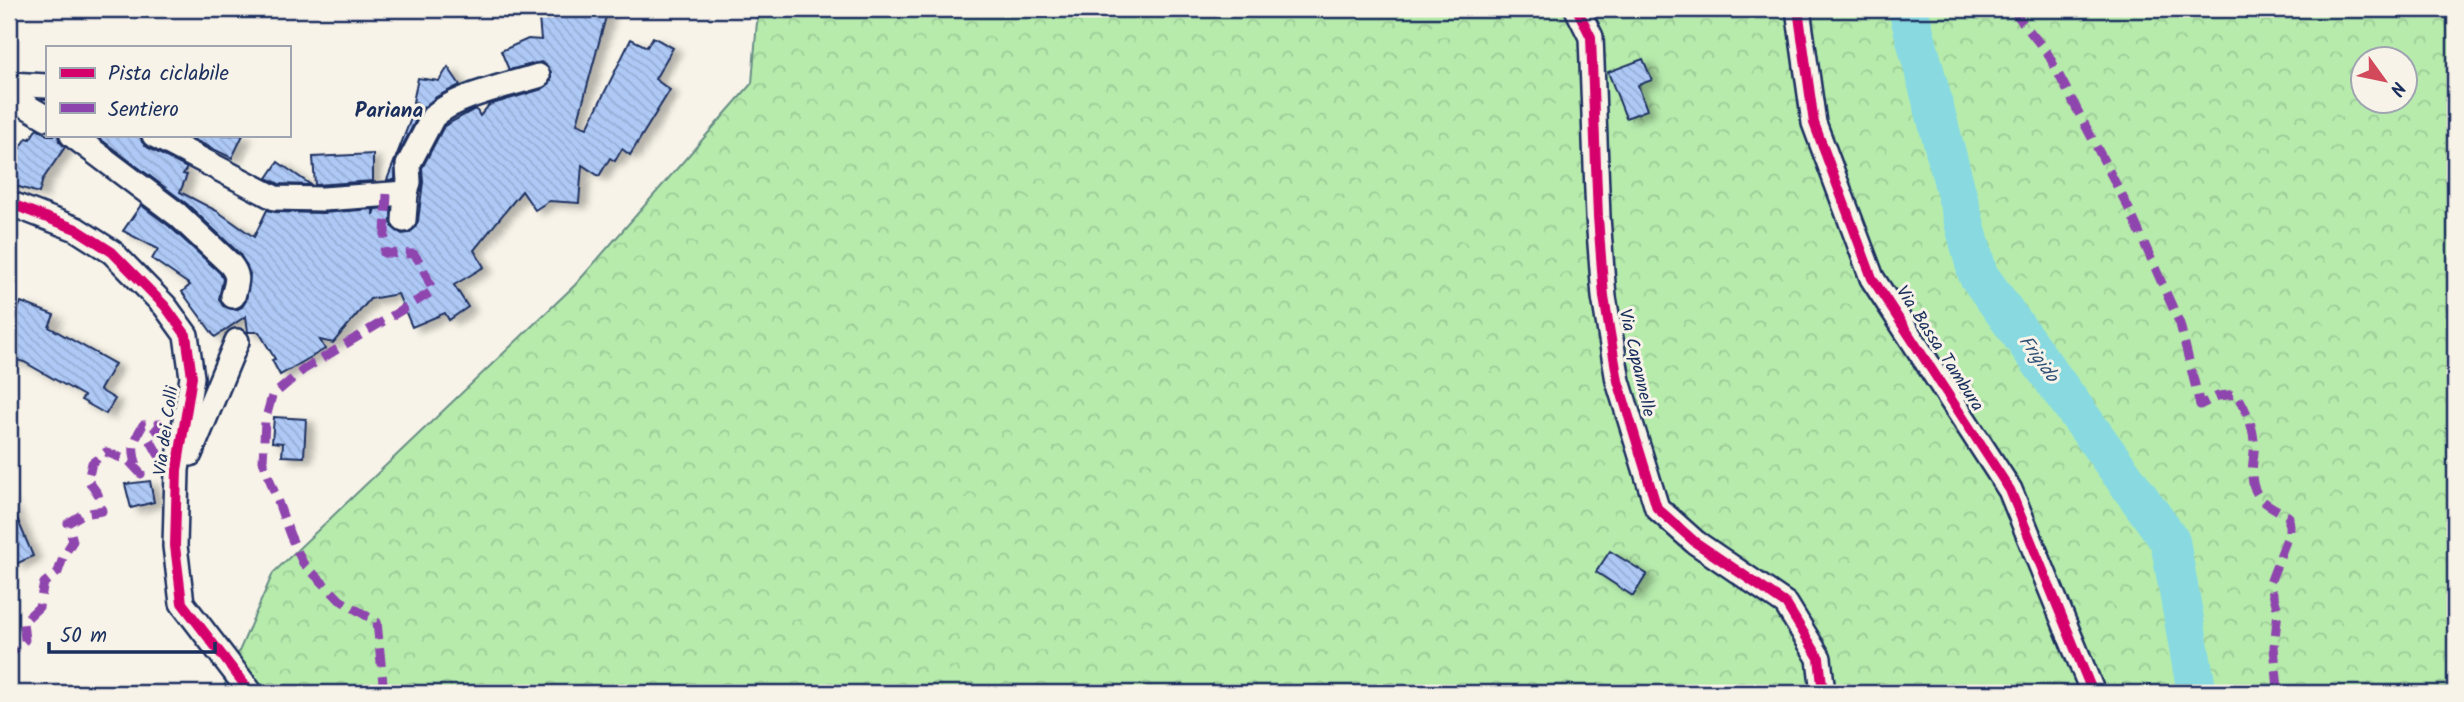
<svg xmlns="http://www.w3.org/2000/svg" width="2464" height="702" viewBox="0 0 2464 702" font-family="Kalam,sans-serif">
<defs>
<pattern id="forest-crowns" width="20" height="18" patternUnits="userSpaceOnUse" patternTransform="scale(1.75)"><rect width="20" height="18" fill="#b6ebac"/><path d="M2 6a3 3 0 1 1 6 0M12 15a3 3 0 1 1 6 0" fill="none" stroke="#9cca96"/></pattern>
<pattern id="building-back-hatch" width="6" height="6" patternUnits="userSpaceOnUse" patternTransform="scale(1.75)"><rect width="6" height="6" fill="#aec9f6"/><path d="M-1 5l2 2M0 0l6 6M5-1l2 2" fill="none" stroke="#95add5"/></pattern>
<filter id="shadow"><feDropShadow dx="8" dy="4.5" stdDeviation="3.5" flood-color="#0004"/></filter>
</defs>
<rect width="100%" height="100%" fill="#f7f3e8"/>
<filter id="ink" filterUnits="userSpaceOnUse"><feTurbulence type="fractalNoise" baseFrequency=".0143" numOctaves="2"/><feDisplacementMap in="SourceGraphic" scale="14" xChannelSelector="R" yChannelSelector="G"/><feConvolveMatrix kernelMatrix="1 2 1 2 8 2 1 2 1" color-interpolation-filters="sRGB"/></filter>
<g filter="url(#ink)">
<path fill="url(#forest-crowns)" stroke="#688d85" stroke-width="2" fill-rule="evenodd" d="M758,9H2455V693H221L273,573L575,285L752,83ZM2362,60H2404V102H2362Z"/>
<g fill="none" stroke-linecap="round" stroke-linejoin="round">
<polyline stroke="#89dae0" stroke-width="40" points="1908,9 1978,275 2170,541 2197,693"/>
</g>
<g fill="url(#building-back-hatch)" stroke="#1b2f5e" stroke-width="2" filter="url(#shadow)">
<polygon points="583,9 608,9 577,124 587,128 631,39 647,47 653,37 673,48 655,79 670,90 630,155 622,149 615,161 610,158 599,176 582,165 579,203 549,201 535,210 522,191 474,250 484,267 454,285 468,307 449,320 445,313 412,327 398,294 370,299 333,343 320,340 325,349 280,375 272,360 275,359 259,332 248,332 246,316 215,337 182,292 190,285 152,259 158,249 123,231 141,205 169,226 220,273 223,279 219,299 223,306 236,310 242,307 246,301 250,274 240,254 187,204 95,135 140,135 142,142 147,147 187,168 183,174 187,175 180,192 217,211 254,237 267,210 275,212 323,213 373,209 373,215 375,209 391,208 392,227 402,234 409,233 415,228 418,221 423,182 422,168 444,126 473,110 476,109 480,116 489,105 542,89 551,80 551,72 547,66 541,62 509,70 501,51 528,39 541,40 539,18 545,18 545,12 582,16"/>
<polygon points="1643,59 1652,80 1638,85 1647,110 1626,118 1608,72"/>
<polygon points="448,67 460,85 436,97 421,110 396,159 395,180 387,180 417,103 413,102 418,78 439,81"/>
<polygon points="37,128 47,135 58,135 59,141 65,147 43,179 39,193 9,184 9,164 27,138 30,139"/>
<polygon points="184,135 243,135 232,158"/>
<polygon points="373,154 373,181 315,185 313,157"/>
<polygon points="278,162 311,185 279,184 267,178"/>
<polygon points="21,302 54,315 49,327 115,364 100,390 115,399 106,414 81,400 84,396 24,362 9,358 9,330"/>
<polygon points="274,417 306,419 304,457 282,456 283,443 272,442"/>
<polygon points="150,481 154,502 131,508 125,484"/>
<polygon points="9,499 33,556 16,564 9,551"/>
<polygon points="1610,551 1647,574 1633,596 1596,572"/>
</g>
<g fill="none" stroke-linecap="round" stroke-linejoin="round">
<g stroke="#1b2f5e" stroke-width="28">
<g id="minor">
<polyline points="1577,9 1591,37 1598,217 1604,297 1618,381 1657,508 1695,542 1786,604 1819,658 1823,693"/>
<polyline points="1798,9 1814,123 1872,278 2010,490 2093,693"/>
<polyline points="9,84 47,86"/>
<polyline points="9,96 47,118"/>
<path d="M72,135L178,215L230,264C240,276 237,282 233,296"/>
<path d="M154,135L275,198L323,199L406,193L409,182L408,165L433,117C455,96 508,85 538,76"/>
<polyline points="9,203 76,229 112,252 165,306 186,335 192,377 177,470 175,546 182,603 251,693"/>
<polyline points="404,220 406,193"/>
<polyline points="190,454 237,341"/>
</g>
</g>
<use href="#minor" stroke="#f7f3e8" stroke-width="23"/>
<g stroke="#8e44ad" stroke-width="9" stroke-dasharray="18 9" stroke-linecap="butt">
<path d="M2012,9L2048,54L2129,209L2180,324L2200,405L2218,396L2237,394C2246,410 2252,423 2254,440C2256,461 2245,481 2261,499C2268,506 2280,511 2289,517V533L2270,583L2278,611L2274,647L2278,689L2283,693"/>
<path d="M9,663L12,652L25,640L23,622L39,607L44,583L58,572L64,555L73,541L68,523L83,514L102,511L98,494L88,480L92,463L106,452L129,461L141,474C131,454 131,444 143,425L161,424L149,438L158,454L177,470"/>
<polyline points="384,693 377,622 340,600 303,563 290,535 263,461 265,421 272,396 303,370 433,291 421,264 414,254 384,253 387,194"/>
</g>
<g stroke="#f7f3e8" stroke-width="15">
<g id="cycleway">
<polyline points="1577,9 1591,37 1598,217 1604,297 1618,381 1657,508 1695,542 1786,604 1819,658 1823,693"/>
<polyline points="1798,9 1814,123 1872,278 2010,490 2093,693"/>
<polyline points="9,203 76,229 112,252 165,306 186,335 192,377 177,470 175,546 182,603 251,693"/>
</g>
</g>
<use href="#cycleway" stroke="#d6006c" stroke-width="10"/>
</g>
</g>
<g text-anchor="middle" dominant-baseline="central" stroke-width="6" stroke-linejoin="round" paint-order="stroke">
<g font-size="18" fill="#1b2f5e" stroke="#f7f3e8">
<text transform="translate(1939 349) rotate(57)">Via Bassa Tambura</text>
<text transform="translate(1636 363) rotate(77)">Via Capannelle</text>
<text transform="translate(167 431) rotate(-82)">Via dei Colli</text>
</g>
<g font-size="19" font-style="italic" fill="#315178" stroke="#f7f3e8">
<text transform="translate(2038 359) rotate(54)">Frigido</text>
</g>
<g font-size="21" font-weight="bold" fill="#1b2f5e" stroke="#f7f3e8">
<text x="389" y="111">Pariana</text>
</g>
</g>
<rect width="2464" height="702" fill="none" stroke="#f7f3e8" stroke-width="35"/>
<rect x="18" y="18" width="2429" height="667" fill="none" stroke="#1b2f5e" stroke-width="2.5" filter="url(#ink)"/>
<rect x="46" y="46" width="245" height="91" fill="#f7f3e8" stroke="#9fa5b1" stroke-width="2"/>
<rect x="60" y="68" width="35" height="10" fill="#d6006c" stroke="#9fa5b1" stroke-width="2"/>
<text x="108" y="80" font-size="21" fill="#1b2f5e">Pista ciclabile</text>
<rect x="60" y="103" width="35" height="10" fill="#8e44ad" stroke="#9fa5b1" stroke-width="2"/>
<text x="108" y="116" font-size="21" fill="#1b2f5e">Sentiero</text>
<g transform="translate(2384 80) rotate(123)"><circle r="33" fill="#f7f3e8" stroke="#9fa5b1" stroke-width="2"/>
<path d="M0-5L12 26L0 18L-12 26Z" fill="#d1495b"/>
<text y="-10" font-size="19" font-weight="bold" text-anchor="middle" fill="#1b2f5e">N</text>
</g>
<path d="M49 642v10h166v-10" fill="none" stroke="#1b2f5e" stroke-width="3.5"/>
<text x="60" y="642" font-size="21" fill="#1b2f5e" stroke="#f7f3e8" stroke-width="5" paint-order="stroke">50 m</text>
</svg>
